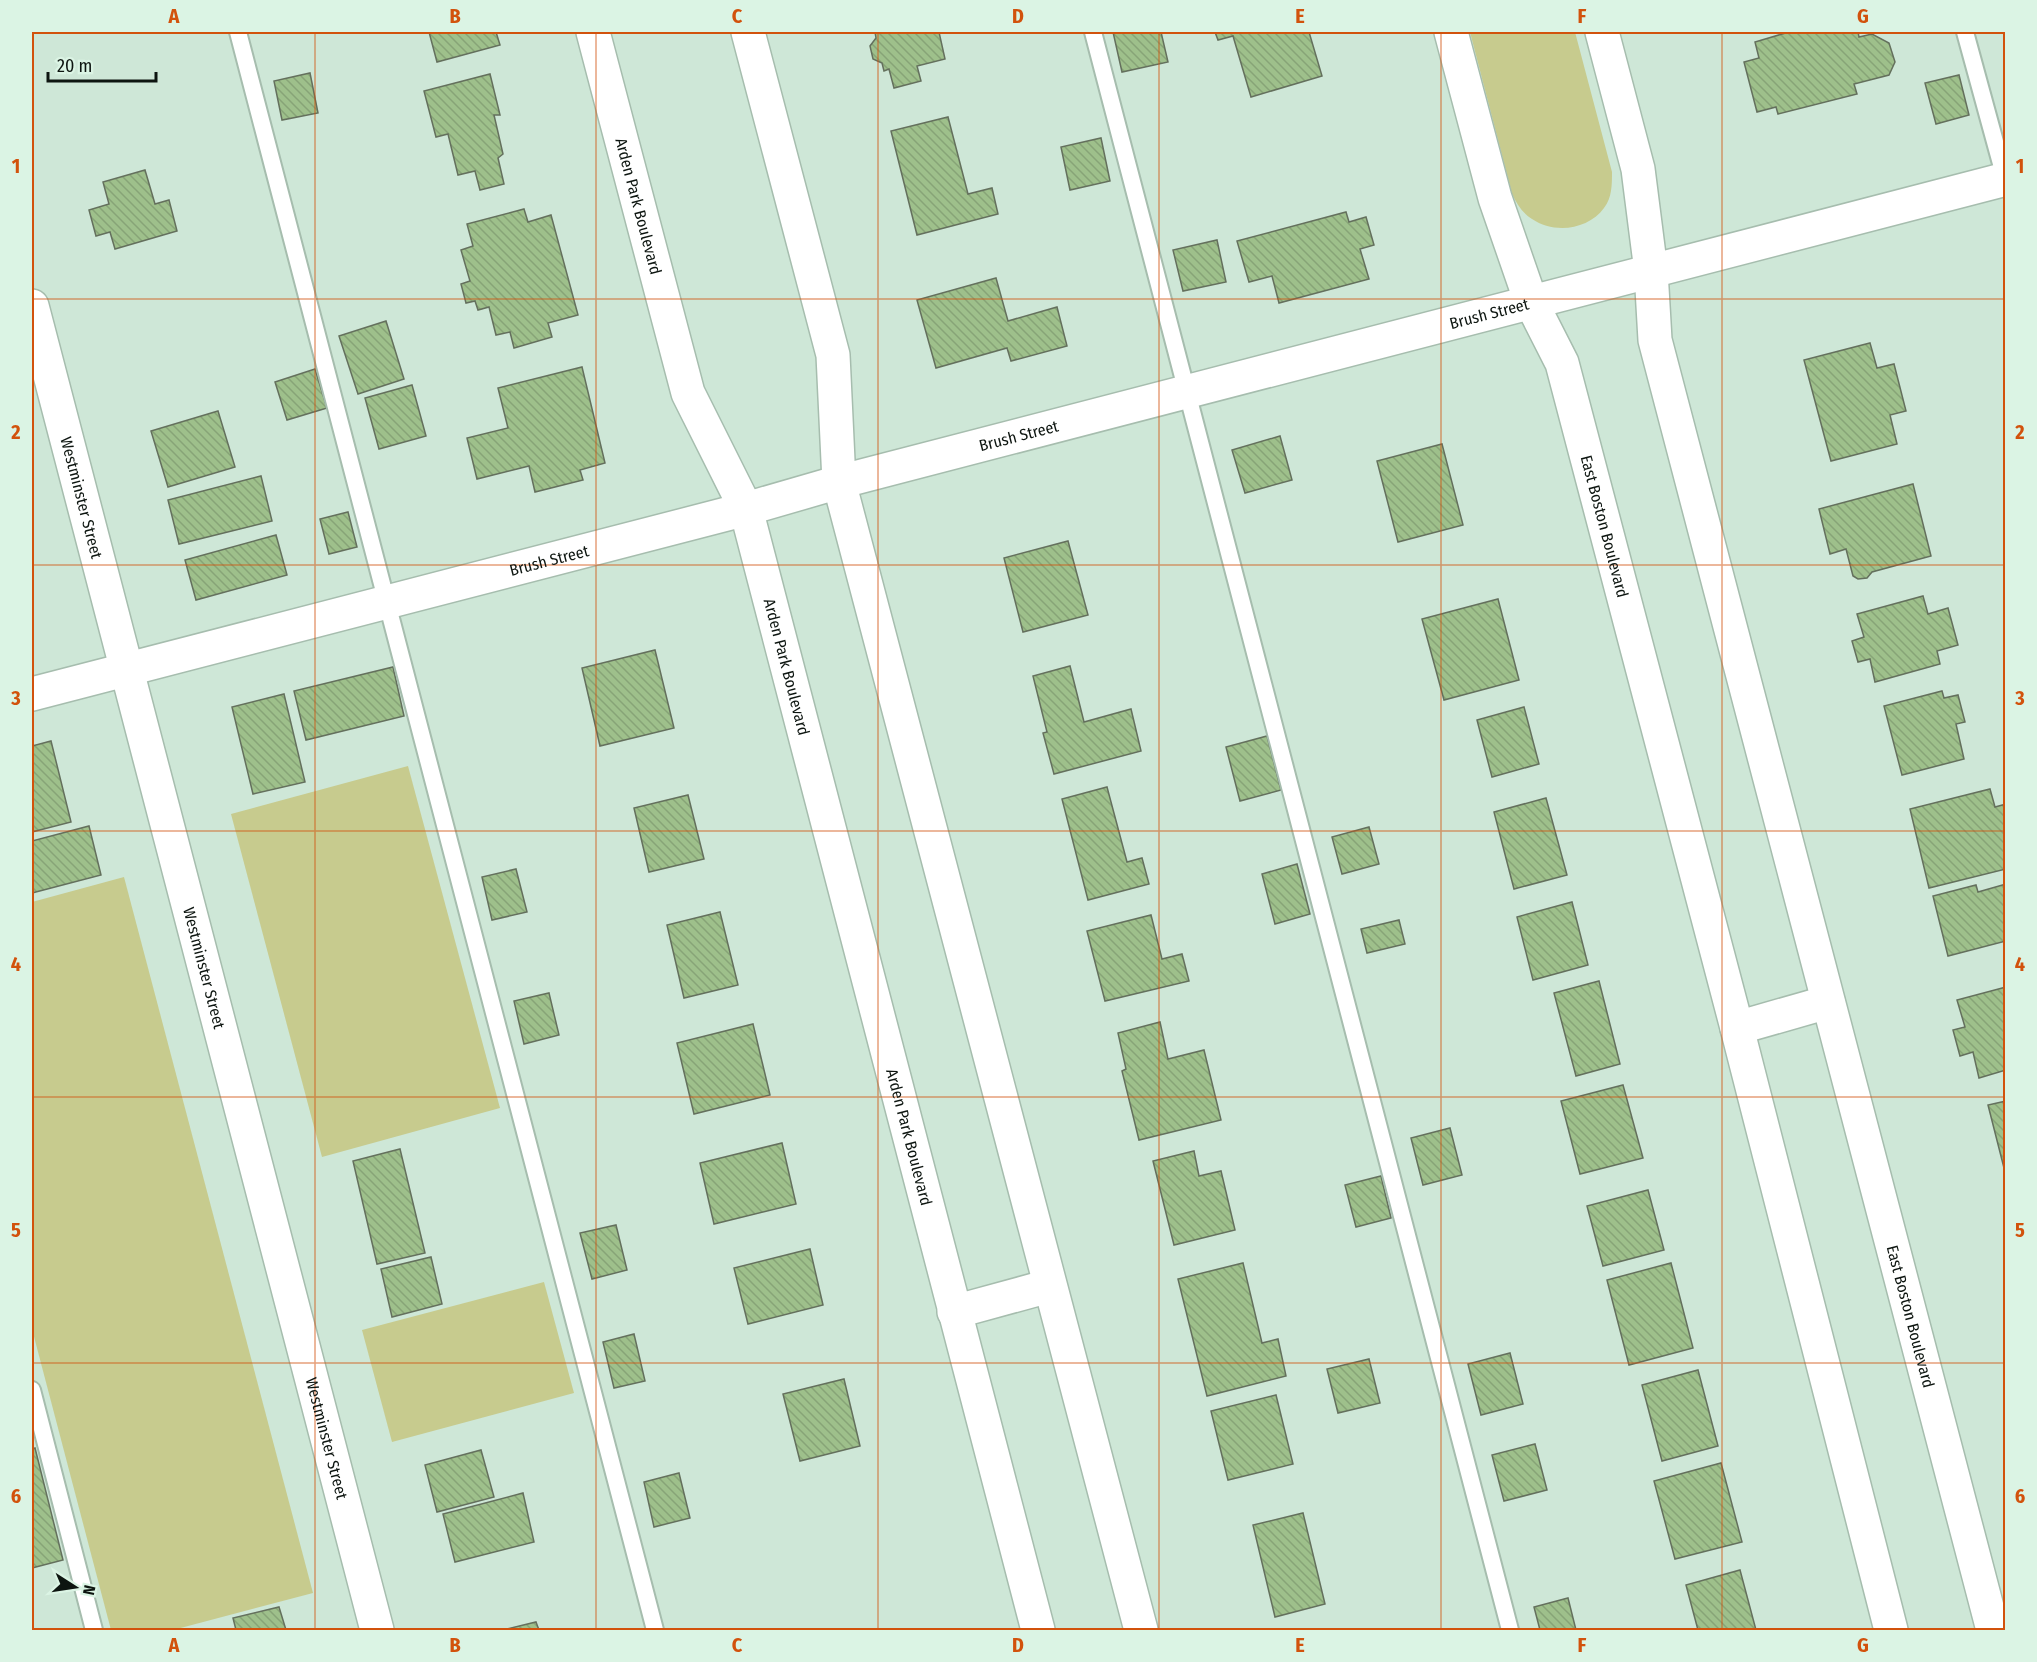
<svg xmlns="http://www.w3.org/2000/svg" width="2037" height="1662" viewBox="0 0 2037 1662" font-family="'Fira Sans Condensed',sans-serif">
<defs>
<pattern id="building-back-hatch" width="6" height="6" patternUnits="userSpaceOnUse" patternTransform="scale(1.5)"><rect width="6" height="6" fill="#9ec08b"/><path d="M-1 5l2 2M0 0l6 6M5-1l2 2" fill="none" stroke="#87a477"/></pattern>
</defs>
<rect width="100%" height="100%" fill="#cee7d7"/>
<g fill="#c7cb8e">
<path d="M1470,32H1575L1612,172C1612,184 1612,198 1604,208C1588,230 1554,234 1532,219C1522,213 1517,204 1512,194Z"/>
<polygon points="408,766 500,1108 322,1157 231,814"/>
<polygon points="124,877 313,1593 173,1630 111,1630 32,1329 32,902"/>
<polygon points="544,1282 574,1393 392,1442 362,1330"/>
</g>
<g fill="url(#building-back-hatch)" stroke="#64705d" stroke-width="1.5">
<polygon points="429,32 496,32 500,45 437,62"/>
<polygon points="875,32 939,32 945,59 917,66 921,81 894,88 889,69 884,71 882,63 873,59 870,46 876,38"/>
<polygon points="1113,32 1161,32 1168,62 1122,72"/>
<polygon points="1215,32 1309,32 1322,76 1251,97 1233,36 1218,40"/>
<polygon points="1789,32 1858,32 1859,37 1872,34 1889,43 1895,62 1889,75 1854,84 1857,94 1778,114 1776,107 1757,112 1744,62 1759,58 1755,42"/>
<polygon points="310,73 318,113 282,120 274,81"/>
<polygon points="490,74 500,115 494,115 503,154 498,158 504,184 480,190 475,171 458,175 448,134 436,137 424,91"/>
<polygon points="1959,75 1969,115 1936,124 1925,83"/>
<polygon points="948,117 968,194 992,188 998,214 917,235 891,131"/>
<polygon points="1101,138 1110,181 1070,190 1061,147"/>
<polygon points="145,170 155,204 169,200 177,231 115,249 110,232 96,236 89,210 109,204 103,182"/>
<polygon points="524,209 528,222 551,215 578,315 548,323 552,337 514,348 510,332 496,335 489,307 478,310 475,301 466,303 461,284 470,281 461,250 473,246 467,224"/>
<polygon points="1346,212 1349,222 1366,217 1374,245 1360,249 1369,279 1279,303 1272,276 1249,282 1237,241"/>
<polygon points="1217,240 1226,282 1183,291 1173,250"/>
<polygon points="996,278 1008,321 1057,307 1067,346 1011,361 1007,348 936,368 917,300"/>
<polygon points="386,321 404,379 358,394 339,336"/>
<polygon points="1870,343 1877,368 1894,364 1906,411 1890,415 1897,444 1831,461 1804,360"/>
<polygon points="582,367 605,463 580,470 583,480 535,492 529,466 477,479 467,438 508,428 498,388"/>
<polygon points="315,369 327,408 287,420 275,382"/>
<polygon points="412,385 426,436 379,449 365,398"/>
<polygon points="218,411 235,467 168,487 151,431"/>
<polygon points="1280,436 1292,480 1245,493 1232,450"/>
<polygon points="1442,444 1463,525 1398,542 1377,461"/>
<polygon points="261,476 272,521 179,544 168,500"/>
<polygon points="1913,484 1931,556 1872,572 1867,578 1858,579 1853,576 1846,549 1830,554 1819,509"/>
<polygon points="348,512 357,547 329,554 320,519"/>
<polygon points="276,535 287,575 196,600 185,560"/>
<polygon points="1068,541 1088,615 1023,632 1004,558"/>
<polygon points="1923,596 1928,614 1948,608 1958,645 1937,651 1940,664 1875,682 1870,659 1858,662 1852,641 1864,637 1857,614"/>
<polygon points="1498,599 1519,680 1444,700 1422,619"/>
<polygon points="655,650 674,728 600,746 582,668"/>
<polygon points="1070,666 1084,722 1131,709 1141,751 1054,774 1043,733 1047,732 1033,676"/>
<polygon points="393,667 404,716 306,740 294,691"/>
<polygon points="1942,691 1944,698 1958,695 1965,722 1956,724 1964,759 1902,775 1884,706"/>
<polygon points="284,694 305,782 253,794 232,707"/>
<polygon points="1524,707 1539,764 1492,777 1477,720"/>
<polygon points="1267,736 1281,790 1240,801 1226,747"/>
<polygon points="51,741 71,822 32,832 32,746"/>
<polygon points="1107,787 1127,862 1142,858 1149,884 1088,900 1062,799"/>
<polygon points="1990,789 1995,807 2006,804 2006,869 1929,888 1910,809"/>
<polygon points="688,795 704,859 649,872 634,808"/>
<polygon points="1546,798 1567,875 1514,889 1494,812"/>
<polygon points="89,826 101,875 32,893 32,841"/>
<polygon points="1369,827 1379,864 1342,874 1332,837"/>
<polygon points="1297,864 1310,914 1275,924 1262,874"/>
<polygon points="516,869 527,912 492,920 482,877"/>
<polygon points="2006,884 2006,941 1948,956 1933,896 1976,885 1978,892"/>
<polygon points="1572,902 1588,965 1533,980 1517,917"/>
<polygon points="720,912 738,985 684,998 667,925"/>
<polygon points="1151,915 1162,959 1182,954 1189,981 1105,1001 1087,931"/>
<polygon points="1399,920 1405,944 1367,953 1361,929"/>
<polygon points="1599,981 1620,1064 1576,1076 1554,993"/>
<polygon points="2006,987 2006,1070 1979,1078 1973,1052 1960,1056 1953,1030 1965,1027 1957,1000"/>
<polygon points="549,993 559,1035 524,1044 514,1001"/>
<polygon points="1160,1022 1168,1059 1204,1050 1221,1120 1139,1140 1122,1071 1126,1069 1118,1033"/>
<polygon points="753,1024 770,1095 694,1114 677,1043"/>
<polygon points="1623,1085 1643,1158 1580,1174 1561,1101"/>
<polygon points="2006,1101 2006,1168 2004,1168 1988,1105"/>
<polygon points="1450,1128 1462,1175 1423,1185 1411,1138"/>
<polygon points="782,1143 796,1204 714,1224 700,1163"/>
<polygon points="400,1149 425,1253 377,1264 353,1161"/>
<polygon points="1194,1151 1199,1176 1221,1171 1235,1230 1174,1245 1153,1161"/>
<polygon points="1381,1176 1391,1218 1356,1227 1345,1185"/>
<polygon points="1648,1190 1664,1250 1603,1266 1587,1206"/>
<polygon points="616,1225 627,1270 592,1279 580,1233"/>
<polygon points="810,1249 823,1305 748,1324 734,1268"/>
<polygon points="431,1257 442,1304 392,1317 381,1269"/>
<polygon points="1243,1263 1262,1343 1278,1339 1286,1376 1207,1396 1178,1279"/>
<polygon points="1671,1263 1693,1348 1629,1365 1607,1280"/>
<polygon points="634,1334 645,1381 614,1388 603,1342"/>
<polygon points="1510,1353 1523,1404 1481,1415 1468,1364"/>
<polygon points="1369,1359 1380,1403 1338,1413 1327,1369"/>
<polygon points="1698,1370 1718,1446 1662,1461 1642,1385"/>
<polygon points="844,1379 860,1446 800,1461 783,1394"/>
<polygon points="1276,1395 1293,1464 1228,1480 1211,1411"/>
<polygon points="1535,1444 1547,1490 1504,1501 1492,1455"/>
<polygon points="35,1448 63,1560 32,1568 32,1449"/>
<polygon points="481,1450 494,1497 437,1512 425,1465"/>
<polygon points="1721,1463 1742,1542 1675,1559 1654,1481"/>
<polygon points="679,1473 690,1518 654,1527 644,1482"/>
<polygon points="523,1493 534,1542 455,1562 443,1514"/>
<polygon points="1303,1513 1325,1604 1275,1617 1253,1525"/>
<polygon points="1740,1570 1756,1630 1698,1630 1686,1585"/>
<polygon points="1568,1598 1576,1630 1540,1630 1534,1607"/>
<polygon points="279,1607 286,1630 236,1630 233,1618"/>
<polygon points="536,1622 539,1630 503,1630"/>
</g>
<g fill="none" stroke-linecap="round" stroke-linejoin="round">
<g stroke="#a6bdae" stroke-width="20">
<g id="service">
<polyline points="238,32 655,1630"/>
<polyline points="1093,32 1510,1630"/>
<polyline points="1965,32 2006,182"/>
<polyline points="32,1390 94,1630"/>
</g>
</g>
<g stroke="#a6bdae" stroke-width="36">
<g id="minor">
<path id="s1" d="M593,32L688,393L746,509L1038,1630"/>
<polyline points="748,32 833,355 839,482 1141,1630"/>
<path id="s2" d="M1451,32L1495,198L1531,302L1562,363L1737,1028L1891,1630"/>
<path id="s3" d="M1602,32L1638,169L1651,271L1655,340L1993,1630"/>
<path id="s4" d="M32,306L377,1630"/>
<path id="s5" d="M32,694L746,509L839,482L2006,179"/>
<polyline points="1737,1028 1828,1002"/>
<polyline points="954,1312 1049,1286"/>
</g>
</g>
<use href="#service" stroke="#fff" stroke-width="16"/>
<use href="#minor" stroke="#fff" stroke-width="33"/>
</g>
<path fill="none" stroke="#d2520c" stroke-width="1.5" stroke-opacity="0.55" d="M315,32V1630M596,32V1630M878,32V1630M1159,32V1630M1441,32V1630M1722,32V1630M32,299H2006M32,565H2006M32,831H2006M32,1097H2006M32,1363H2006"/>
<g text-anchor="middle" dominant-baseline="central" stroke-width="5" stroke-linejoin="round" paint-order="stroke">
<g font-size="16" fill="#0d1510" stroke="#dbf4e4">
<text stroke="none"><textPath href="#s1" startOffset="180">Arden Park Boulevard</textPath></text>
<text stroke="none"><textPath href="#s5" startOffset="1506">Brush Street</textPath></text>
<text stroke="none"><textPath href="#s5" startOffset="1020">Brush Street</textPath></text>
<text stroke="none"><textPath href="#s4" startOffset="198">Westminster Street</textPath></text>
<text stroke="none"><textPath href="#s2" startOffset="519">East Boston Boulevard</textPath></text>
<text stroke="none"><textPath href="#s5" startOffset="534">Brush Street</textPath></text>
<text stroke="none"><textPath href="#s1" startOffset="666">Arden Park Boulevard</textPath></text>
<text stroke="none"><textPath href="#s4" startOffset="684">Westminster Street</textPath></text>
<text stroke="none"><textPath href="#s1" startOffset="1152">Arden Park Boulevard</textPath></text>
<text stroke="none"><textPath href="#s3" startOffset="1323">East Boston Boulevard</textPath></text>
<text stroke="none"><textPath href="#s4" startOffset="1170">Westminster Street</textPath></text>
</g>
</g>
<rect width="2037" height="1662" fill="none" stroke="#dbf4e4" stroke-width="66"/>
<g transform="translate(75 1587) rotate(102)" stroke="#dbf4e4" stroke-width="4.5" paint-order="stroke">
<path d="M0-4.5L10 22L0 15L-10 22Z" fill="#0d1510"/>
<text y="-9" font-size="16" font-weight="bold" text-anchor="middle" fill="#0d1510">N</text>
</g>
<path d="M48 72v9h108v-9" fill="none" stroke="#0d1510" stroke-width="3"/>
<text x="57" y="72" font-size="18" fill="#0d1510" stroke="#dbf4e4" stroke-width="4.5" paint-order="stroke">20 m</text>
<rect x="33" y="33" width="1971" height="1596" fill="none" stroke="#d2520c" stroke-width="2"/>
<g font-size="20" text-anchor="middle" font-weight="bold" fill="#d2520c">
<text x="174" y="23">A</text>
<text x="455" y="23">B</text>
<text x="737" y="23">C</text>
<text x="1018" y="23">D</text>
<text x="1300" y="23">E</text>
<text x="1582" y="23">F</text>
<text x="1863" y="23">G</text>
<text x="16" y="173">1</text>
<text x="2020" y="173">1</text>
<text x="16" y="439">2</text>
<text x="2020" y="439">2</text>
<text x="16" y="705">3</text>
<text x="2020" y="705">3</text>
<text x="16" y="971">4</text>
<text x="2020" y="971">4</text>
<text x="16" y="1237">5</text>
<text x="2020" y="1237">5</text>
<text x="16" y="1503">6</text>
<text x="2020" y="1503">6</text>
<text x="174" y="1652">A</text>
<text x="455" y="1652">B</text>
<text x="737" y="1652">C</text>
<text x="1018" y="1652">D</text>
<text x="1300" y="1652">E</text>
<text x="1582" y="1652">F</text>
<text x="1863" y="1652">G</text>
</g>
</svg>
